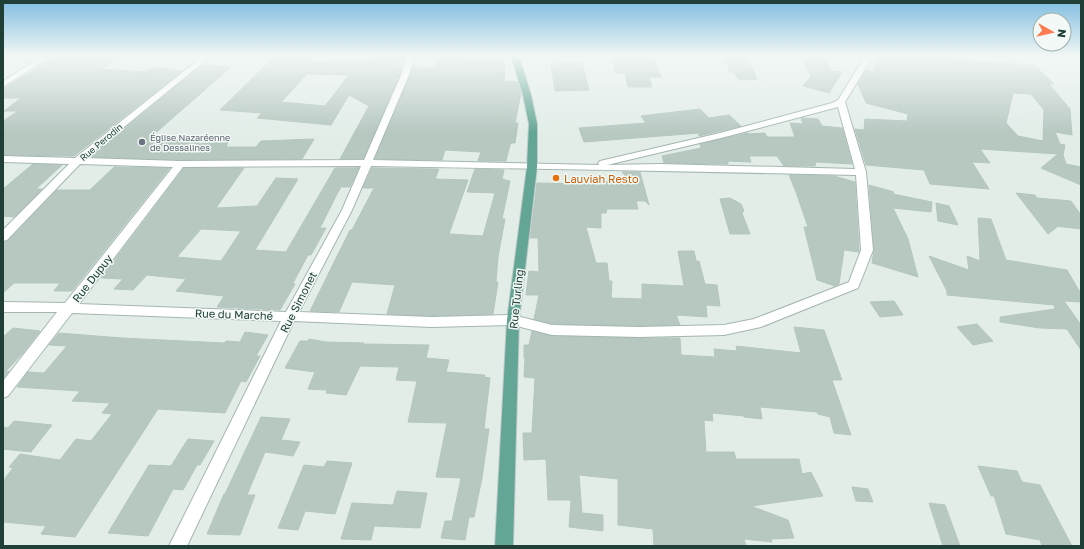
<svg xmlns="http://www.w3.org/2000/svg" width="1084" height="549" viewBox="0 0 1084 549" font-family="'Golos Text',sans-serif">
<rect width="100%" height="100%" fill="#e2ede8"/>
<g fill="#b7c8c1" stroke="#b4c7bf" fill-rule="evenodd">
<polygon points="58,56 120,56 100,69 145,72 151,68 161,68 182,71 74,156 3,155 3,121 18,111 4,111 21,98 3,98 3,89"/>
<path d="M275,56H312L307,62L369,60L371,56H403L397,66H402L400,74L363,159H340L369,106L349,95L331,125L257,118L262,113L220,110ZM307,74L349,75L325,106L281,102Z"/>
<polygon points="439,56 468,56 467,59 503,59 503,65 505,65 504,81 518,82 521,93 515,123 518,123 515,143 511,143 510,145 506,161 478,161 481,152 445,150 442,160 375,159 413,67 434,68"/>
<polygon points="614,56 654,58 661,77 649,77 652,87 628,87 625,73 615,73"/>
<polygon points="724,56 747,56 757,79 739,80 734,72 730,72"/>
<path d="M875,56H937L985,62L1034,65L1054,84H1049L1070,109L1072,135L1055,132L1060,144L1065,145L1063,155L1066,164L1081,167V185L1041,168L1058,154L980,149L990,163L972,162L989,189L930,184L924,170L866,165L855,129L864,130L865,119L907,121L908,114L866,103L858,84L866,70L874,72ZM1013,93L1031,94L1044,110L1043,141L1018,136L1006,123Z"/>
<polygon points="801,57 822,58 823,61 825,59 831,71 842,72 829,93 803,86 811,76"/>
<polygon points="582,63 589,90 555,91 551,64"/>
<polygon points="202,65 231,67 152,136 167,137 163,140 201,140 198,144 228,142 226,147 256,147 261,141 314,139 302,159 180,160 90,157"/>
<polygon points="700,109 709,118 729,115 741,126 699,136 699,133 584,142 579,128 646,123 641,116"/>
<polygon points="801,118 818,119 822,126 842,128 852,164 816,162 815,166 784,166 777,156 749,156 751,162 728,161 728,164 664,163 662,156 701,148 700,144 748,133 749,134 765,133 767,137 795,137 790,123 803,124"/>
<polygon points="33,164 62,165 36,189 42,189 14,217 3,216 3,189"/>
<polygon points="114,167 170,168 72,291 54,291 60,283 14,283 3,293 3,242 8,241 57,190 90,190"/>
<path d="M184,168H244L216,208L257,206L276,178L298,179L255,250L286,252L335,168H359L350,187H341L336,196L320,228H326L311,255H308L293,283L295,284L280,310L217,307L224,296L176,291L186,279L147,275L133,290L114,289L123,279L101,278ZM201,229L241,231L221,261L177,257Z"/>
<polygon points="372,168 439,169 435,179 468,180 449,234 483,236 495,193 467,192 475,169 504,170 502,179 510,181 502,219 505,219 498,257 496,282 498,282 493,314 432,316 387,314 395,285 352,282 339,312 310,311 350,230 352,230 374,188 363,188"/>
<polygon points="622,172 640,172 649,205 645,201 636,201 638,209 607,209 606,213 601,213 601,228 586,227 596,263 607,263 609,281 612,281 611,298 642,299 642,284 684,286 678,251 694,251 696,261 699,261 705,284 717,285 720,306 706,305 707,317 676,315 680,325 639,326 552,324 534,319 539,295 526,295 529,271 539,272 538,238 530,238 537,183 588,184 598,184 598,181 630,182"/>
<polygon points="789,175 834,176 855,182 859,250 859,252 844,250 839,284 835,286 817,280 804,227 808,227 796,192"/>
<polygon points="869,185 894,192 893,194 932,202 931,212 893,208 908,239 918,277 872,263 874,250"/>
<polygon points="1016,193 1035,195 1037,198 1071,201 1081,215 1081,229 1056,226 1057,227 1048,234"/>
<polygon points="730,198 741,204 744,211 742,213 750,234 730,234 720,199"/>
<polygon points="936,203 949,206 958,225 938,221"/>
<polygon points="978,218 991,219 1006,260 1067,270 1081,294 1081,302 1064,301 1081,325 1081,350 1067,329 1040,328 1000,322 1000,317 1055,309 1054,305 947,295 947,291 929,256 969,270 967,256 980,261"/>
<polygon points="894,301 903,315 880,317 870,302"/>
<polygon points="977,324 993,341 973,345 957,327"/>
<polygon points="794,327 824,330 842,380 832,380 851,435 834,433 830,417 818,414 817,412 760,407 762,419 744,417 744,416 712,413 713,421 704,420 706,452 734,452 736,459 799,459 802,474 811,472 823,496 751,506 788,520 794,538 771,539 772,542 744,539 746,546 654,546 653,529 618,525 618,479 579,475 582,513 603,515 603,531 569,527 571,500 548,500 546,459 524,460 523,433 532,433 535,378 524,377 525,358 524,358 524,345 529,345 532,331 552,336 639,338 680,338 681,355 715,357 714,349 737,351 736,346 801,353"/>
<polygon points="13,328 40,331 23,353 6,371 9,371 3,379 3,337"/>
<polygon points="245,332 268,335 256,356 260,356 246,382 241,381 225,413 158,409 75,537 41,534 46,526 3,522 3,481 13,468 9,467 20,454 60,460 76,439 91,441 112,414 102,413 110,403 72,401 80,391 17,387 28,372 44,373 67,346 49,345 59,333 122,338 224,343 226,341 240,342"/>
<polygon points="309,339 326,342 364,343 363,344 429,345 426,358 449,360 446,372 485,375 484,377 490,378 484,429 489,429 482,478 474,517 469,517 465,540 441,538 445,521 452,521 461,478 436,477 447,423 408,422 417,381 396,380 399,367 360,366 346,395 326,393 327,390 308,389 315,372 285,368 300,341 308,341"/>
<polygon points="261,417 290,419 281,440 300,442 293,456 265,452 247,495 255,495 240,535 207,534 224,494 225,494"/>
<polygon points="14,421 52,425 31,452 3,449 3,427 8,428"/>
<polygon points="188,439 214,441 200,465 197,465 183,490 173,489 148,536 108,533 149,465 171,466"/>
<polygon points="327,461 352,463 335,514 305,511 298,530 278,528 304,465 324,467"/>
<polygon points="978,466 1017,471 1022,482 1040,485 1072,546 1042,546 1040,540 1006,534 994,496 991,496"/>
<polygon points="852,487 868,489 873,502 856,501"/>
<polygon points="397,491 427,493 420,528 374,526 371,540 341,539 352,503 393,505"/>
<polygon points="929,503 945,505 960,546 943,546"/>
</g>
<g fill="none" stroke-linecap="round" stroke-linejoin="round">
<g stroke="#a4b6af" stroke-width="2">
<g id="minor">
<polygon points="43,56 52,56 3,87 3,81"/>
<path d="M203,56H211L86,158L180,161L364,160L401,75L407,56H415L409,75L373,160L599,165L598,163L600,161L720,133L832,103L838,100L865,56H873L845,102L866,172L873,250L858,288L761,327L724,335L639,337L552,335L513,325L432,327L294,321L187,546H169L281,321L72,313L8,396L3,398V381L57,312H3V302L65,303L173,167L80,164L7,240L3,241V230L69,164L3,162V156L75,158ZM838,107L855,169L660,164L607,165L725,137ZM361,166L342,210L286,312L79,304L183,167ZM371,166C533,169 694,171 856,175L861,250L849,282L754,319L724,325L639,327L552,325L513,315L432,317L299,312L352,210Z"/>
</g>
</g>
<g stroke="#c1cac7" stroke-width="2">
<polygon id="major" points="511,56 519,56 531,95 537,124 537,167 519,320 513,546 495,546 507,320 527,167 529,124 523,95"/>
</g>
<use href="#minor" fill="#fff" fill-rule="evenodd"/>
<use href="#major" fill="#63a695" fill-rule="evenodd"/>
</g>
<linearGradient id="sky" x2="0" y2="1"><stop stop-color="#80bde1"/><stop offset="0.42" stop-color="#f2f7f5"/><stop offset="1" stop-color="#f2f7f5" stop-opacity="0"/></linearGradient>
<rect width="1084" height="133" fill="url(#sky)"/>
<circle fill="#6b7280" stroke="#f3f9f6" stroke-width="1.5" cx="142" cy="142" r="4"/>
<circle fill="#e8710a" stroke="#f3f9f6" stroke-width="1.5" cx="556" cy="178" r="4"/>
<g text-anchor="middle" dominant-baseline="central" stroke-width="3" stroke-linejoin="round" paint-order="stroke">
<g font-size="9" fill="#5b616d" stroke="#f3f9f6" text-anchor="start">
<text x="150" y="137">Église Nazaréenne<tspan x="150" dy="10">de Dessalines</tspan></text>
</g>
<g font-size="9" fill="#204037" stroke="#f3f9f6">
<text transform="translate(101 142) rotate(-40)">Rue Perodin</text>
</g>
<g font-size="11" fill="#c56008" stroke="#f3f9f6" text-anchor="start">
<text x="564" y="178">Lauviah Resto</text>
</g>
<g font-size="11" fill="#204037" stroke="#f3f9f6">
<text transform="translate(92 278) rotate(-52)">Rue Dupuy</text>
<text transform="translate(516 299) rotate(-84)">Rue Turling</text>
<text transform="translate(298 302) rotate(-63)">Rue Simonet</text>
<text transform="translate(234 314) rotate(2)">Rue du Marché</text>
</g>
</g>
<rect width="1084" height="549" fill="none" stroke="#204037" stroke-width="8"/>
<g transform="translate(1052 32) rotate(98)"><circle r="19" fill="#f3f9f6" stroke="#9fafaa"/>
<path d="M0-3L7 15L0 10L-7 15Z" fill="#fd7b50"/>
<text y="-6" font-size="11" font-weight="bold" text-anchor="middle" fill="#204037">N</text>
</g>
</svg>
